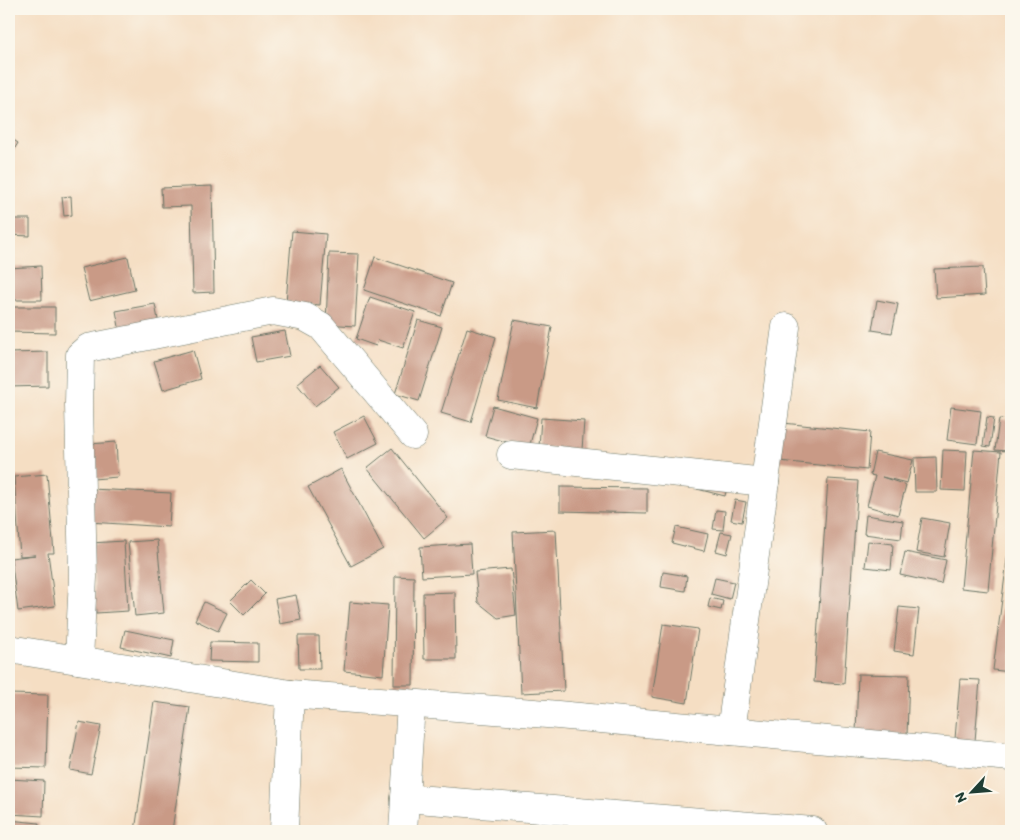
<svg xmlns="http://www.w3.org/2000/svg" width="1020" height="840" viewBox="0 0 1020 840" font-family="Itim,sans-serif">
<rect width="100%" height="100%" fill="#fbf7ec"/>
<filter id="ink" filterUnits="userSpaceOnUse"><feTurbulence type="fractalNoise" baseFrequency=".02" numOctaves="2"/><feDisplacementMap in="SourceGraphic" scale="10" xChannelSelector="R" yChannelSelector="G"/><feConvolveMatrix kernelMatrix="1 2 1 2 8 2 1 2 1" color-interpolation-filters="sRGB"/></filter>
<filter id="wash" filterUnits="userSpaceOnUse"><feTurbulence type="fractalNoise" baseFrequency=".0096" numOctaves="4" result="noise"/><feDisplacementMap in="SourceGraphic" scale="20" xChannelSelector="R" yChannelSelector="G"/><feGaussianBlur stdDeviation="1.12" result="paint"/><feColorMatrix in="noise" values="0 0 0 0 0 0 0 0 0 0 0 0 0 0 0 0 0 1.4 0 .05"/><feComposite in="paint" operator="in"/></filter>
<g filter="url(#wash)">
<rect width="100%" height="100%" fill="#f5dec3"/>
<g id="blocks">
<g fill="#c99a86">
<polygon points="9,137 18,143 9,158"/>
<polygon points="212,186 214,292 193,293 191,206 162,207 161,188"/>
<polygon points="71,196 72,215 64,216 62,197"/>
<polygon points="9,219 30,219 30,236 9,235"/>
<polygon points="292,231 326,234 320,305 286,302"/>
<polygon points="329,253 359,254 355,326 326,324"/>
<polygon points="128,257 135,290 89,301 81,268"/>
<polygon points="375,257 452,283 441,316 364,290"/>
<polygon points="41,266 42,300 9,300 9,268"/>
<polygon points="983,267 985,295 936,298 934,269"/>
<polygon points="370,297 415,312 403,348 378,340 376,346 356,339"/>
<polygon points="877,300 898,304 892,333 872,330"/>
<polygon points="155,304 160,330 121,337 116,311"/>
<polygon points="9,307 55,307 55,333 9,332"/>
<polygon points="418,320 442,327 419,401 395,394"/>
<polygon points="514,320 552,327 537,408 498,400"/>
<polygon points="467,328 496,337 471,422 441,413"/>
<polygon points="285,331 290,356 256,362 251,337"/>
<polygon points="193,350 201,379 163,390 154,361"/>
<polygon points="48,352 48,386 9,387 9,353"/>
<polygon points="320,365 339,387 315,406 297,384"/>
<polygon points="493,406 537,418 529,448 485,436"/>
<polygon points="951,407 981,411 977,444 947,440"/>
<polygon points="364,416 378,443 347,459 333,432"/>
<polygon points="987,417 994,418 990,447 983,446"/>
<polygon points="541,418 584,421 582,450 539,447"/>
<polygon points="999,419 1011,420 1007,451 995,450"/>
<polygon points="783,423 870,432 867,470 779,461"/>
<polygon points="116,442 118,477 93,479 90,444"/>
<polygon points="392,448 448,518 424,538 367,468"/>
<polygon points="943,450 967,451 965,491 941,490"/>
<polygon points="974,450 1001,452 988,591 961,588"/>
<polygon points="875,452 913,460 907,483 882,477 906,485 898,515 867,506 875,476 870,475"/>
<polygon points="936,457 937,492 915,492 914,458"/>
<polygon points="341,469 383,549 351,566 308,487"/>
<polygon points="47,474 54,553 48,553 55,606 18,611 11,558 35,555 20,556 14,477"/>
<polygon points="828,479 858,481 844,684 814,682"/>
<polygon points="699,480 727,487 725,496 697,489"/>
<polygon points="560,487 647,488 647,513 560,511"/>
<polygon points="91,489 171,493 169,527 89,522"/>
<polygon points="735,500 746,502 742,522 731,520"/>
<polygon points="716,510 725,511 723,530 713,529"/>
<polygon points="866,515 903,521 901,539 864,534"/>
<polygon points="922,518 950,523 944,557 916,552"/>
<polygon points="676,527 708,534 704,551 672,543"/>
<polygon points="556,530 564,691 521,693 513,532"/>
<polygon points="721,532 732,534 727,554 716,551"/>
<polygon points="1010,536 1011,536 1011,672 993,670"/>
<polygon points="157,540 164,613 135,616 128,542"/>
<polygon points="124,541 128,611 96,613 91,543"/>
<polygon points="868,541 893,544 891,570 865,567"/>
<polygon points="470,544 472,574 422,577 420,547"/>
<polygon points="905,552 946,560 941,584 900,575"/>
<polygon points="511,569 516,615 498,618 478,602 475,572"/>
<polygon points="663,572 687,576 685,591 661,587"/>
<polygon points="395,576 414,577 413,685 394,685"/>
<polygon points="715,578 734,582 730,599 711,594"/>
<polygon points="251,580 265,594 244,615 230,601"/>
<polygon points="455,592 456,659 424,659 423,593"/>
<polygon points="296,595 301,620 280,624 275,599"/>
<polygon points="710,598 723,601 721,610 708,607"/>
<polygon points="204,602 227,613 218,631 195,620"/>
<polygon points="350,602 388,605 383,675 344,671"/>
<polygon points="899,607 919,609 914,654 894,651"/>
<polygon points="663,624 698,629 687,703 652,697"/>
<polygon points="125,630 174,640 171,658 121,647"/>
<polygon points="298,636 319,636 320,669 299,669"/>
<polygon points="210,642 258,643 258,662 209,661"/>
<polygon points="858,674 909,675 907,735 856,734"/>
<polygon points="960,679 980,680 975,741 955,739"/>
<polygon points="9,694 48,695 46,768 9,767"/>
<polygon points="154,702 190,707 172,831 135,831"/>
<polygon points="79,722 101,726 91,774 70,770"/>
<polygon points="9,779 44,781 43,816 9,814"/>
<polygon points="9,820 39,823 38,831 9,831"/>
</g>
</g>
</g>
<g filter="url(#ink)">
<use href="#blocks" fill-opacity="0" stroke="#6a7566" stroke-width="1"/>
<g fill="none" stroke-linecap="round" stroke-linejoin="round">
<g stroke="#6a7566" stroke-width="29">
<g id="minor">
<polyline points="511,455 765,482"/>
<polyline points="9,649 290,694 547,714 1011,757"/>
<polyline points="79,660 83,577 79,405 80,355 88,348 273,311 305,317 321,326 413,435"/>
<polyline points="731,731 786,327"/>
<polyline points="405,798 813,831"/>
<polyline points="284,831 290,694"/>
<polyline points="403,831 411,704"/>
</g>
</g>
<use href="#minor" stroke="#fff" stroke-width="28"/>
</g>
</g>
<rect width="1020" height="840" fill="none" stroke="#fbf7ec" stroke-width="30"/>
<g transform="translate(972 792) rotate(244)" stroke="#fbf7ec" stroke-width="4" paint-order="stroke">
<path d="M0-4L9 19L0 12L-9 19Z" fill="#1f3d34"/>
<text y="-8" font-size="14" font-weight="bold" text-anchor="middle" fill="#1f3d34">N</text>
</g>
</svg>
